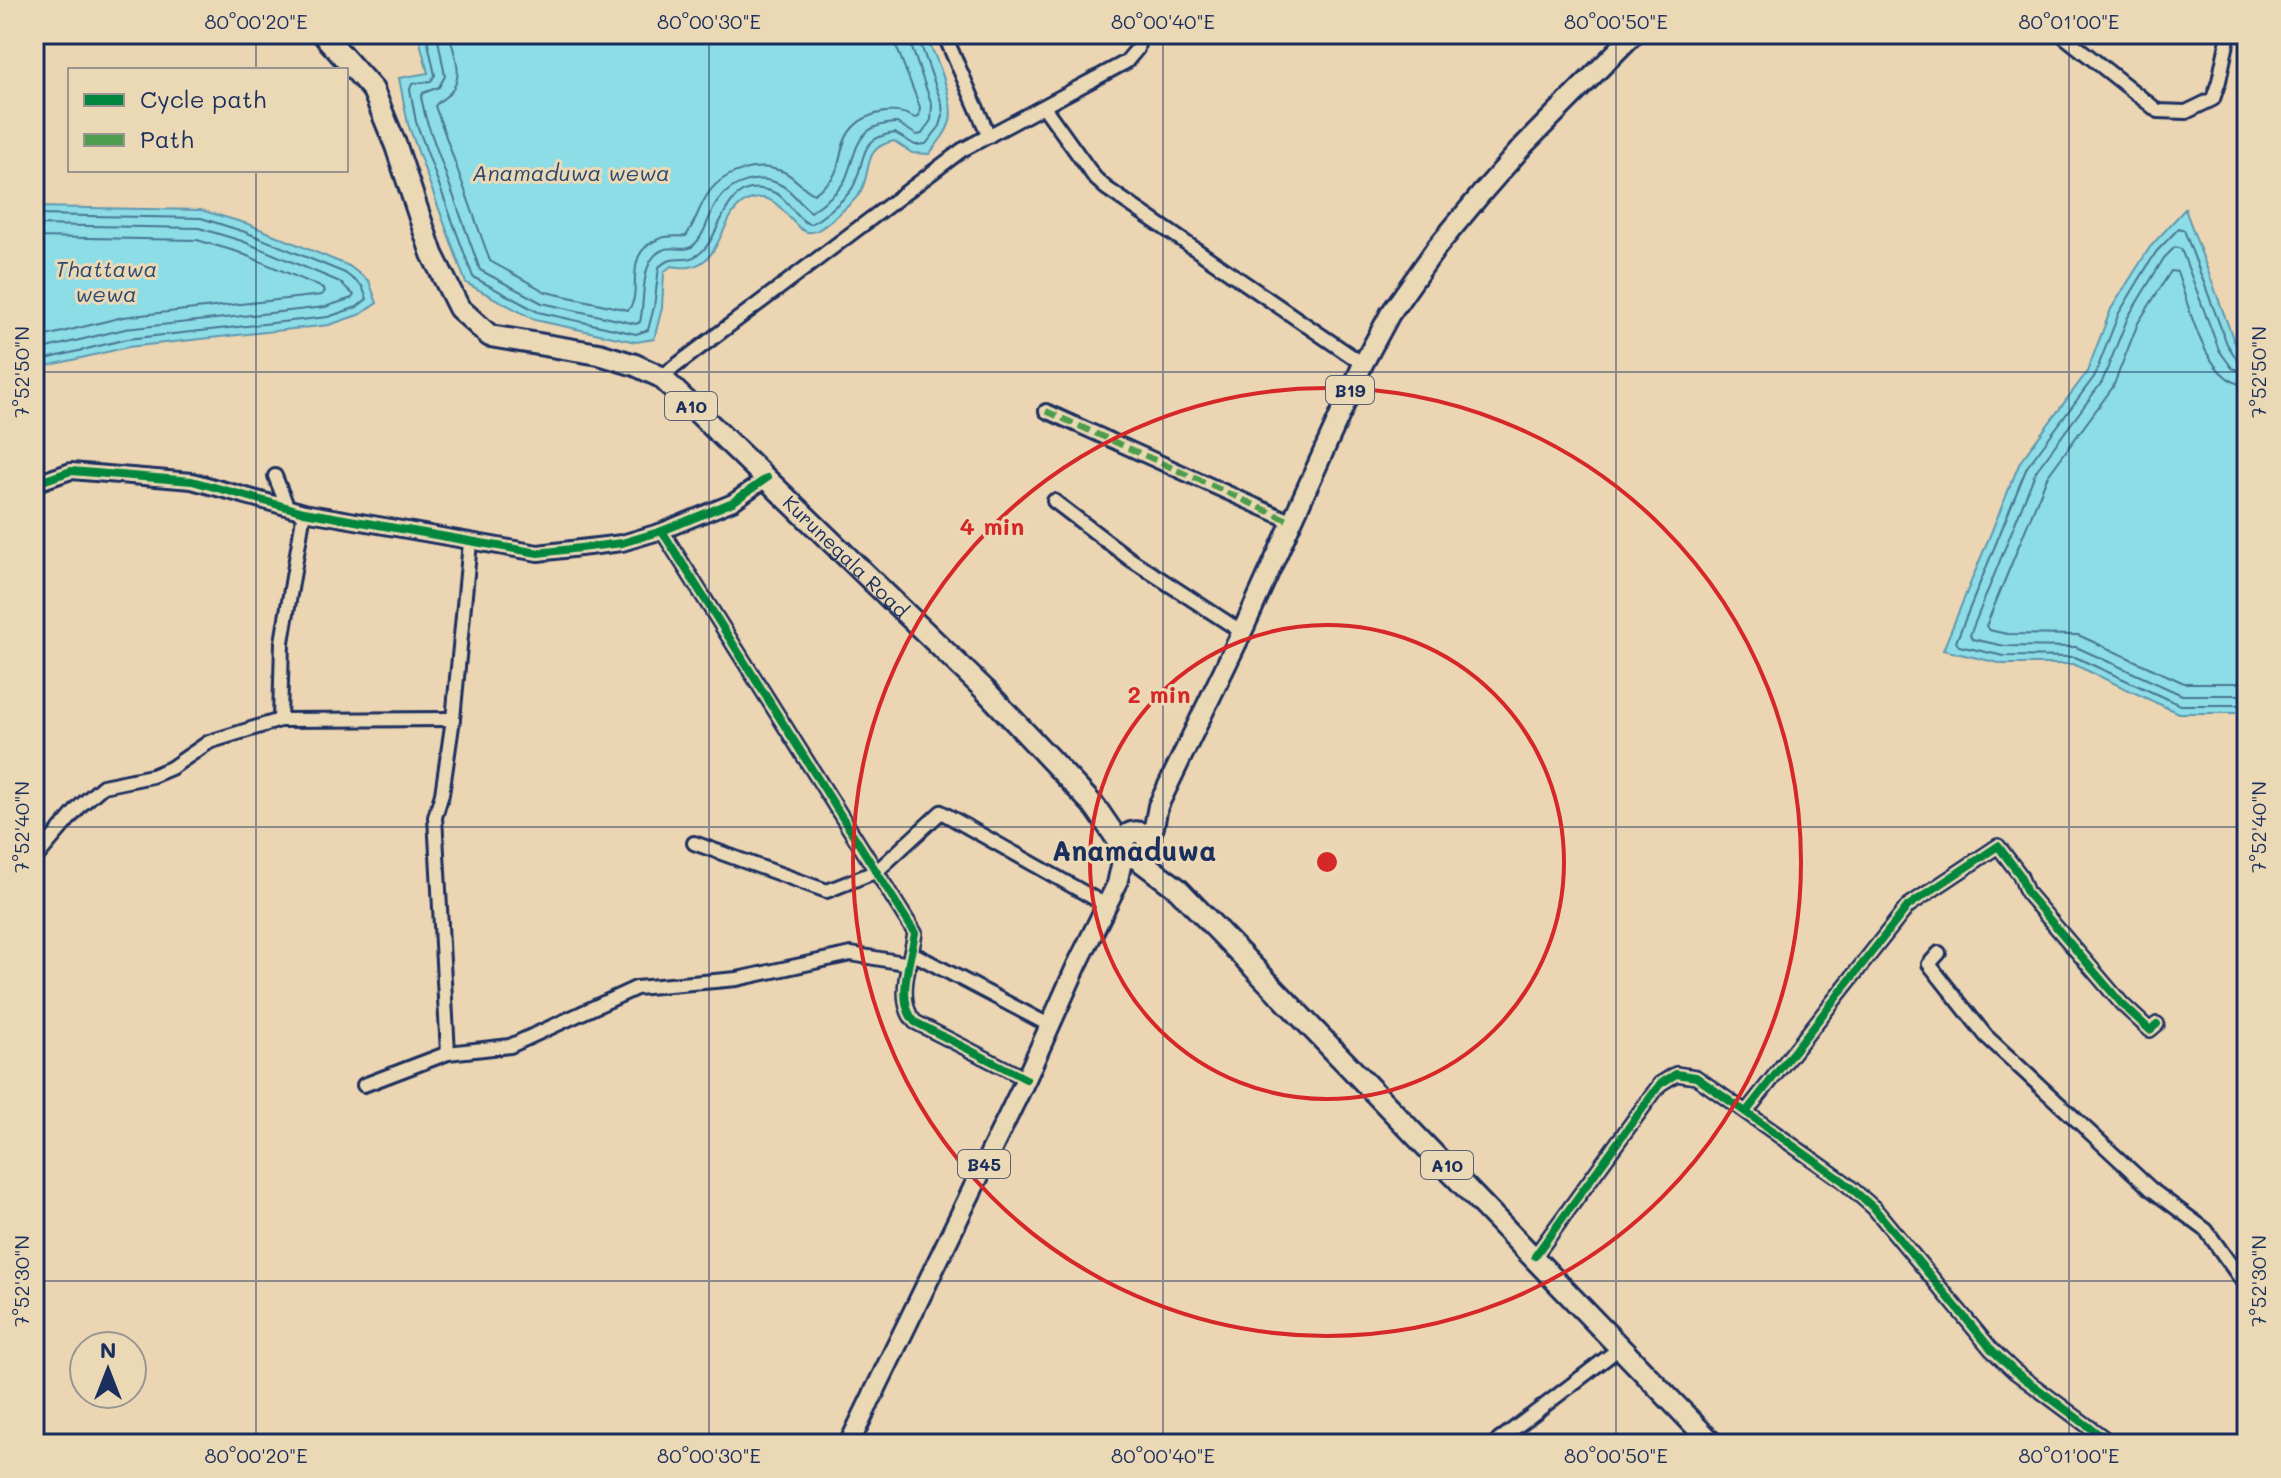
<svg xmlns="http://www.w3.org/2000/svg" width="2281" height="1478" viewBox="0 0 2281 1478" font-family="Mali,sans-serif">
<rect width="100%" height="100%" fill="#ecd5b2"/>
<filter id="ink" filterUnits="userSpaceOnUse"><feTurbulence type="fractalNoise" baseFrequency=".0125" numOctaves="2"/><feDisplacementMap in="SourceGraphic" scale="16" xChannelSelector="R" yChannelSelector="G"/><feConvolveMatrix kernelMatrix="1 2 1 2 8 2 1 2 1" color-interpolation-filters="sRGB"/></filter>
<g filter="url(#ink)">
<g fill="#8cdde5" stroke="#5f97af" stroke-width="2">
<path d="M418,34H924C935,53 955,99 950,121C947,133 937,144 929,154L912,153L894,141C861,148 873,170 860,193C855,201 827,225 818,230C795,243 786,196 759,198C718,200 728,262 689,267C684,268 677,267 671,266L664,272L662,308L654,339L636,342L535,320L466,283L408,124L399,78L428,73Z"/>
<polygon points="34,207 201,210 248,224 349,266 369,281 377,303 361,314 329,325 128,347 34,369"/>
<polygon points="2185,209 2234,341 2247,360 2247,713 2178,713 2073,664 2003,664 1943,650 2020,462 2087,372 2111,309 2150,247"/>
</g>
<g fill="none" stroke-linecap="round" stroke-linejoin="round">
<g stroke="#487594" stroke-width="2">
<path d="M426,34L435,75L431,81L412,84L410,89L416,122L473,277L538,312L636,334L648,330L654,307L659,267C673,253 684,265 699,254C724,236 723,173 773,192C789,198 795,220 810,224C820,220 848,197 853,187C867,161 856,138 895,133L915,145L926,144L940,126L943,116L942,104L917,34"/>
<path d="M437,34L445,76L439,87L423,93L421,97L426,119L480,270L542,303L636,324L640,322C646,300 638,258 665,249C675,246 687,253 695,244C707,232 708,214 718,201C732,182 758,174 779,184C793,190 800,205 811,212C822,204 839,192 845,180C858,151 854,124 897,123L917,135L922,134L931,120L932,105L907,34"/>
<path d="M449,34C454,53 465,76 450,93C445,98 439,101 435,106L490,261L546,292L628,310C645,293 619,253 661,238C669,235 678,237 686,236C695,223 698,210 706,197C721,171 757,161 784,172C795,177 803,189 814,194C820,189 829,183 833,177C840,167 840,151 845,140C856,114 892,104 915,118L919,117L920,107L897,48L895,34"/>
<polyline points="34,215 201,218 245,232 345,273 362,286 367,299 357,307 328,317 127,339 34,362"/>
<polyline points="34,225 199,228 242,241 340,282 354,295 352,298 325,307 125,329 34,351"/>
<polyline points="34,237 197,240 238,252 323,288 325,291 322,295 123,317 34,339"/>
<polyline points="2247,363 2238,361 2227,344 2184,230 2179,228 2156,252 2119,313 2094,377 2027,467 1956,642 1959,646 2004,656 2075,657 2180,705 2247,705"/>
<polyline points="2247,373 2232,368 2219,350 2181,249 2175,247 2164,258 2128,317 2102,382 2036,471 1970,635 1972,639 2005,646 2076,647 2182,695 2247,695"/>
<path d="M2247,385C2205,384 2189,305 2177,272L2171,271L2138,323L2113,387L2047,477L1986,626L1989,630L2007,634L2078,635L2184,683H2247"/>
</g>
<g stroke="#1b2f5e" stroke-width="18">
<g id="minor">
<polyline points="944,34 989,136"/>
<polyline points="2061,34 2158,111 2186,112 2213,99 2219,81 2229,34"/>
<polyline points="1044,107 1095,178 1106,188 1363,364"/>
<polyline points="661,377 962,150 1126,62 1137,49 1140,34"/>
<polyline points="1046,411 1290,521"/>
<polyline points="275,476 287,506"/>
<polyline points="1054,501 1130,559 1242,632"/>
<path d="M662,531L915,933C911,959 895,1001 915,1022L1026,1079"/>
<polyline points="280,720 282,642 304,512"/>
<polyline points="694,843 827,891 877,871 941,812 1106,905"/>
<polyline points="34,860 81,805 103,786 152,776 171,768 209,742 280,720 453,719"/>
<polyline points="912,953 1049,1025"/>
<polyline points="1939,953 1929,964 1986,1036 2152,1190 2206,1230 2243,1282 2247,1292"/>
<polyline points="448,1053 435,817 442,794 453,719 470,543"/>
<polyline points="364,1085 448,1053 510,1046 636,988 737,979 851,954 910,964"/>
<polyline points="1746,1112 1908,906 1998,846 2020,875 2027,893 2122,1004 2150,1030 2157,1024"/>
<polyline points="1535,1256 1660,1084 1676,1074 1696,1077 1843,1181 1874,1208 1991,1349 2014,1371 2112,1444"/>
<polyline points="1494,1444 1621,1347"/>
</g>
</g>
<g stroke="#1b2f5e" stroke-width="20">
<polyline id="tertiary" points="34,484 71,471 192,481 304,512 538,553 622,543 662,531 733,502 767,478"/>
</g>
<g stroke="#1b2f5e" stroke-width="24">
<g id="primary">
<polyline points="1148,839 1154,827 1158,806 1242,632 1363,364 1390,314 1437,247 1481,194 1524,145 1634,34"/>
<polyline points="849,1444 1026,1079 1077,965 1117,884 1124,852"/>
</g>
</g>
<g stroke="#1b2f5e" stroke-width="26">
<g id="trunk">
<path id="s1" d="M323,34L373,90L396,146L432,254L459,308L490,336L599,354L635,365L661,377L985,690L1096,808L1122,846"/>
<path d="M1138,859L1147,854L1149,844L1144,834C1128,827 1116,842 1128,856L1138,859L1178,889L1713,1444"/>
</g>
</g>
<use href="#minor" stroke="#ebd9b6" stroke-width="12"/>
<use href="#tertiary" stroke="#ebd9b6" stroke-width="14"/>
<use href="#primary" stroke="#ebd9b6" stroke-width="18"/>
<use href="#trunk" stroke="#ebd9b6" stroke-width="20"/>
<polyline stroke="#4c9d4c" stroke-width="6" stroke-dasharray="12 6" stroke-linecap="butt" points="1046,411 1290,521"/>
<g stroke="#ebd9b6" stroke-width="13">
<g id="cycleway">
<polyline points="34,484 71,471 192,481 304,512 538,553 622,543 662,531 733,502 767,478"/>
<path d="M662,531L915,933C911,959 895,1001 915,1022L1026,1079"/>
<polyline points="1746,1112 1908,906 1998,846 2020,875 2027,893 2122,1004 2150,1030 2157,1024"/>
<polyline points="1535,1256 1660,1084 1676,1074 1696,1077 1843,1181 1874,1208 1991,1349 2014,1371 2112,1444"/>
</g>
</g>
<use href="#cycleway" stroke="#00873e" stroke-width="8"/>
</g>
</g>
<path fill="none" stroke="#1b2f5e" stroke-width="2" stroke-opacity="0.45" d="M256,34V70M709,34V1444M1163,34V1444M1616,34V1444M2069,34V1444M256,170V1444M34,372H2247M34,827H2247M34,1281H2247"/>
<g fill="none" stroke="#d62828" stroke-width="4">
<circle cx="1327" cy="862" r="237"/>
<circle cx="1327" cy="862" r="474"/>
</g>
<g text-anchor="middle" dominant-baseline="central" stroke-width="6" stroke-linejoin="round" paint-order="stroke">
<g fill="#ebd9b6" stroke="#596278" stroke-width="2">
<rect x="1326" y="376" width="48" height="28" rx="6"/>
<rect x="665" y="392" width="52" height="28" rx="6"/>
<rect x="958" y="1150" width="52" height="28" rx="6"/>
<rect x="1421" y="1151" width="52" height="28" rx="6"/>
</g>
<g font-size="18" font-weight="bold" fill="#1b2f5e">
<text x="1350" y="390">B19</text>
<text x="691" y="406">A10</text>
<text x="984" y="1164">B45</text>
<text x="1447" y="1165">A10</text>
</g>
<g font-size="20" fill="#1b2f5e" stroke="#ebd9b6">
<text stroke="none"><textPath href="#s1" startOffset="786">Kurunegala Road</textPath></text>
</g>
<g font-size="22" font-style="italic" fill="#2c4972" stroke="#ebd9b6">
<text x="571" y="172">Anamaduwa wewa</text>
<text x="106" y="268">Thattawa<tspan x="106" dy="25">wewa</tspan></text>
</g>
<g font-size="28" font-weight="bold" fill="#1b2f5e" stroke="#ebd9b6">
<text x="1134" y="850">Anamaduwa</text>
</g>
</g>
<circle cx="1327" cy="862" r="12" fill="#d62828" stroke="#ebd9b6" stroke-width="4"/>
<g font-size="24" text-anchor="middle" font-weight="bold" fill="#d62828" stroke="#ebd9b6" stroke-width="6" stroke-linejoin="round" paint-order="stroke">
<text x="992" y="535">4 min</text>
<text x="1159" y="703">2 min</text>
</g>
<rect width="2281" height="1478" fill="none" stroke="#ebd9b6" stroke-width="88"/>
<rect x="68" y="68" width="280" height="104" fill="#ebd9b6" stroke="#989593" stroke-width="2"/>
<rect x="84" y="94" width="40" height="12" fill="#00873e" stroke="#989593" stroke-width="2"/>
<text x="140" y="108" font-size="24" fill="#1b2f5e">Cycle path</text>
<rect x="84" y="134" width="40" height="12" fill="#4c9d4c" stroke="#989593" stroke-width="2"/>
<text x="140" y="148" font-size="24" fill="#1b2f5e">Path</text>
<g transform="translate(108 1370)"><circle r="38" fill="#ebd9b6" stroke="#989593" stroke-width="2"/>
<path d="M0-6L14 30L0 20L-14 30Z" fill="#1b2f5e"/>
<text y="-12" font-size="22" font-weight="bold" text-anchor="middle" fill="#1b2f5e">N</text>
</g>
<rect x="44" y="44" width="2193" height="1390" fill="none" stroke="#1b2f5e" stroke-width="3"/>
<g font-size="20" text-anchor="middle" fill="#1b2f5e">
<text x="256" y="29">80°00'20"E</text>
<text x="709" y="29">80°00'30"E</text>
<text x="1163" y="29">80°00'40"E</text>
<text x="1616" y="29">80°00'50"E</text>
<text x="2069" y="29">80°01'00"E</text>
<text transform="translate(22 372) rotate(-90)" y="7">7°52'50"N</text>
<text transform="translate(2259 372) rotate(-90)" y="7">7°52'50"N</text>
<text transform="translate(22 827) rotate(-90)" y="7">7°52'40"N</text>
<text transform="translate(2259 827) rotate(-90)" y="7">7°52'40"N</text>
<text transform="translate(22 1281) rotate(-90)" y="7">7°52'30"N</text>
<text transform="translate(2259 1281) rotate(-90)" y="7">7°52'30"N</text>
<text x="256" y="1463">80°00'20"E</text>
<text x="709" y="1463">80°00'30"E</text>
<text x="1163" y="1463">80°00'40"E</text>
<text x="1616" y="1463">80°00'50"E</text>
<text x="2069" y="1463">80°01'00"E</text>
</g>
</svg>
